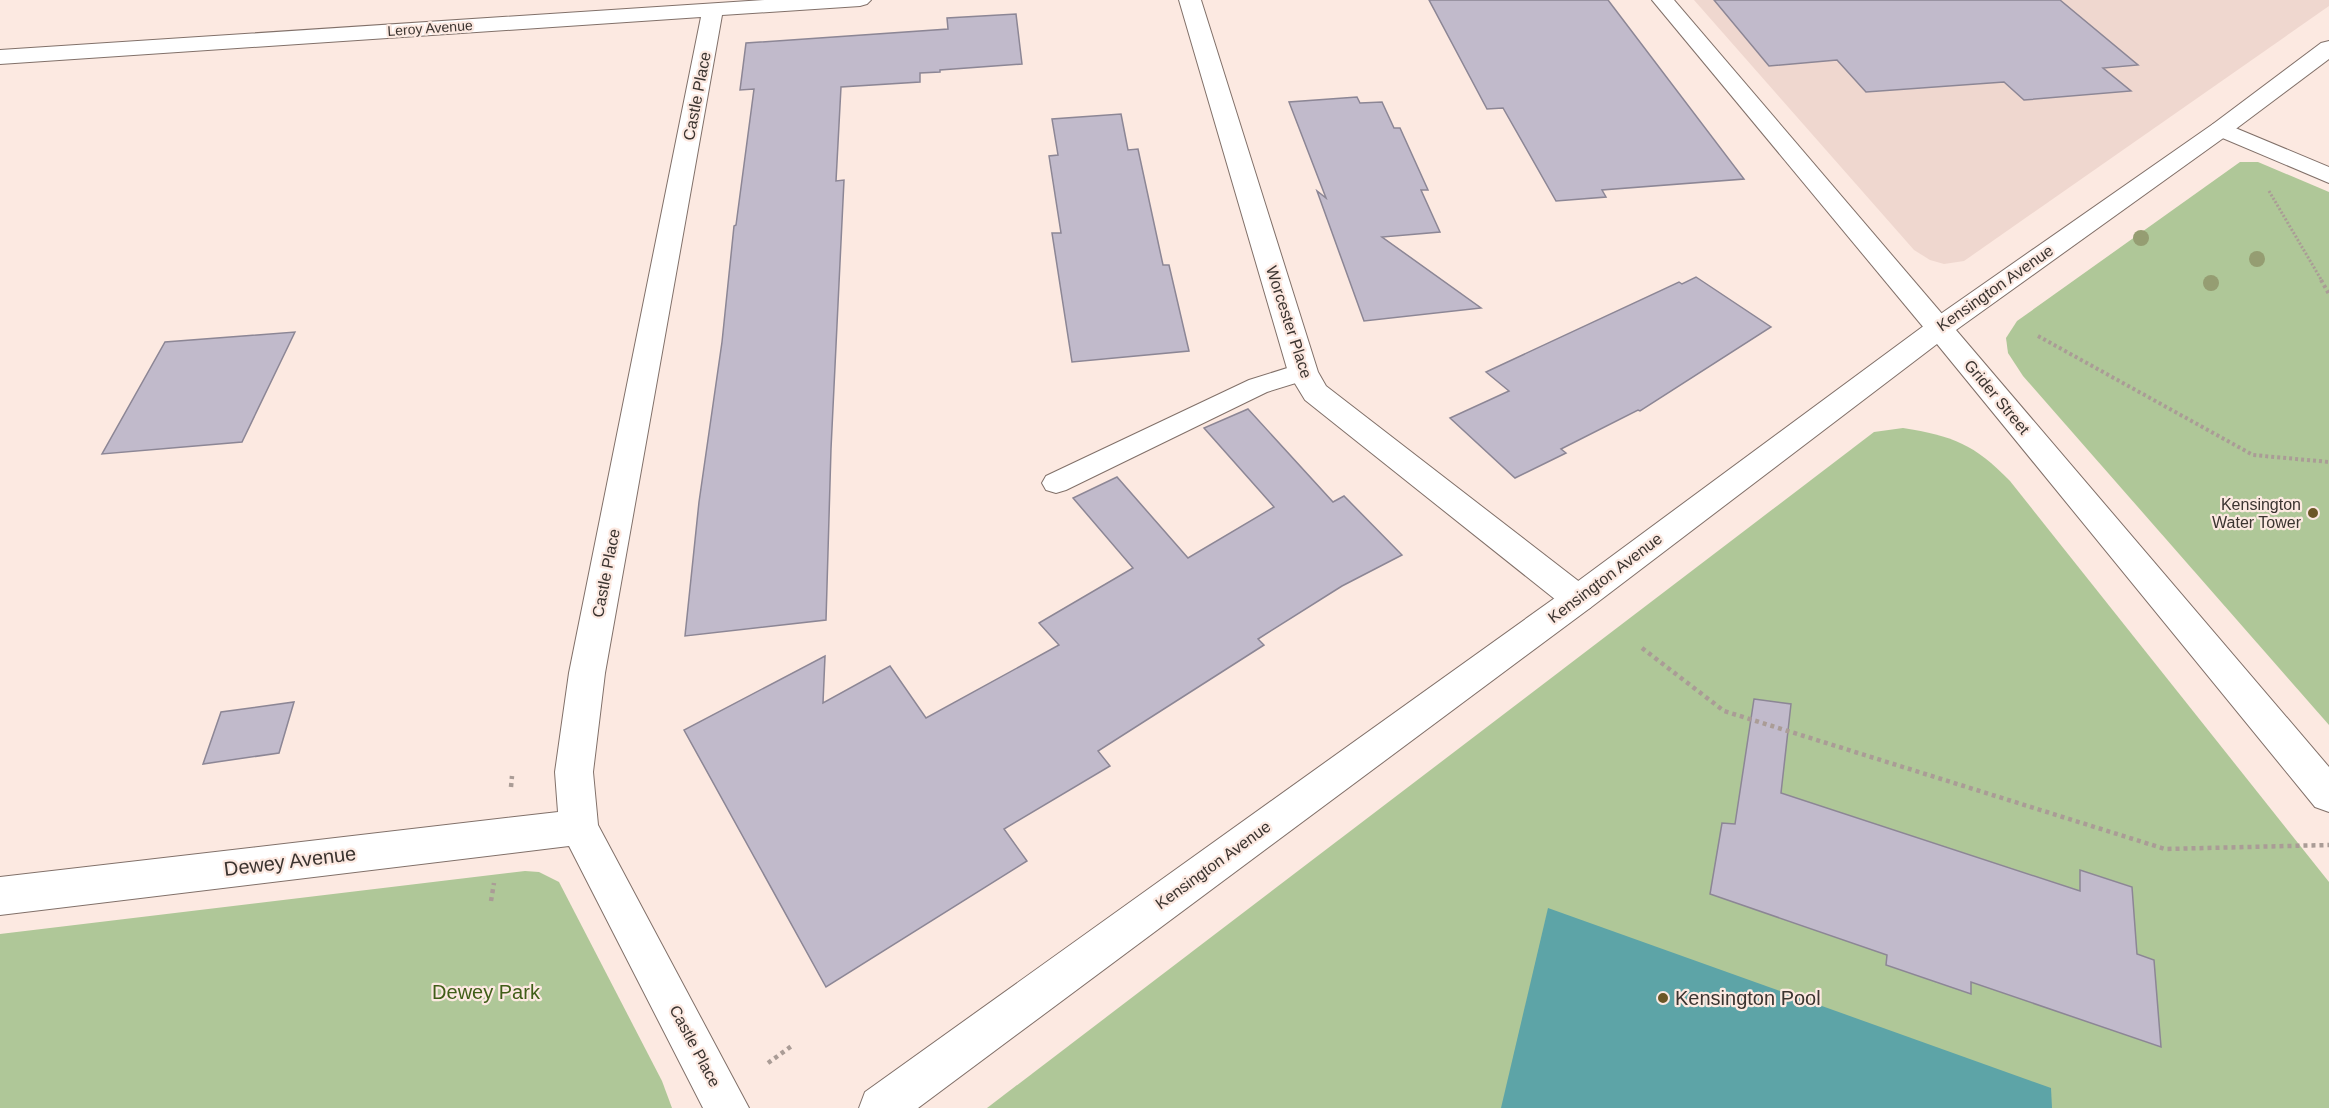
<svg xmlns="http://www.w3.org/2000/svg" width="2329" height="1108" viewBox="0 0 2329 1108" font-family="Arial,sans-serif">
<rect width="100%" height="100%" fill="#fce9e1"/>
<polygon fill="#efd7cf" points="1694,0 2329,0 2329,6 1964,261 1944,264 1930,260 1914,250"/>
<g fill="#afc798">
<polygon points="2240,162 2258,162 2329,192 2329,725 2023,376 2008,353 2006,338 2017,321"/>
<path d="M1903,428C1953,436 1974,444 2010,481L2329,882V1108H987L1874,432Z"/>
<polygon points="525,871 539,872 559,882 662,1081 672,1108 0,1108 0,934"/>
</g>
<polygon fill="#5da4a7" points="1548,908 2051,1088 2052,1108 1501,1108"/>
<g fill="#c1bacb" stroke="#8c8695" stroke-width="1.5">
<polygon points="1429,0 1608,0 1744,179 1602,190 1606,197 1556,201 1503,108 1487,109"/>
<polygon points="1714,0 2060,0 2138,65 2103,68 2131,91 2024,100 2004,82 1866,92 1837,60 1769,66"/>
<polygon points="1016,14 1022,64 940,70 940,72 920,73 920,82 841,87 836,181 844,180 831,449 826,620 685,636 699,502 722,342 734,226 736,225 754,89 740,90 746,43 948,29 947,18"/>
<polygon points="1357,97 1360,103 1382,102 1394,128 1400,128 1428,190 1421,190 1440,232 1382,237 1481,308 1364,321 1317,191 1326,198 1289,102"/>
<polygon points="1121,114 1128,150 1138,149 1163,265 1169,265 1189,351 1072,362 1052,233 1061,233 1049,156 1058,155 1052,119"/>
<polygon points="1696,277 1771,327 1640,411 1638,410 1561,449 1566,453 1515,478 1450,418 1509,391 1486,372 1679,282 1682,284"/>
<polygon points="295,332 242,442 102,454 165,342"/>
<polygon points="1248,409 1333,502 1344,496 1402,555 1342,586 1258,639 1264,645 1098,751 1110,766 1004,829 1027,861 826,987 684,730 825,656 823,703 890,666 926,718 1059,645 1039,623 1133,568 1073,498 1117,477 1188,558 1274,507 1204,428"/>
<polygon points="1754,699 1791,704 1781,793 2080,891 2080,870 2132,887 2137,954 2154,960 2161,1047 1971,982 1971,994 1886,965 1887,955 1710,894 1722,823 1735,824"/>
<polygon points="294,702 279,753 203,764 221,712"/>
</g>
<g fill="none" stroke-linecap="round" stroke-linejoin="round">
<g stroke="#817069" stroke-width="2">
<polygon id="service" points="1303,363 1312,366 1316,372 1312,378 1267,392 1066,490 1056,493 1046,490 1042,483 1046,476 1249,380"/>
</g>
<g stroke="#817069" stroke-width="2">
<g id="minor">
<polygon points="764,0 871,0 867,4 860,6 722,15 605,673 593,772 598,825 749,1108 703,1108 569,846 0,915 0,877 558,812 555,772 569,673 701,17 0,64 0,50"/>
<polygon points="1179,0 1201,0 1318,372 1326,386 1590,590 1595,599 1590,608 1578,612 1566,608 1305,400 1288,372"/>
<polygon points="1652,0 1674,0 1949,322 1953,328 1949,334 1939,337 1929,334"/>
<polygon points="2221,122 2329,167 2329,183 2213,134 2209,129 2213,124"/>
</g>
</g>
<g stroke="#817069" stroke-width="2">
<polygon id="tertiary" points="2329,41 2329,59 2229,134 1956,330 2329,767 2329,812 2315,807 1937,344 1590,608 918,1108 859,1108 865,1092 1566,590 1929,322 2213,124 2321,43"/>
</g>
<polyline stroke="#aa9c96" stroke-width="3" stroke-dasharray="2 2" stroke-linecap="butt" points="2269,191 2322,281"/>
<g stroke="#aa9c96" stroke-width="4" stroke-dasharray="3 3" stroke-linecap="butt">
<polyline points="2321,280 2329,294"/>
<polyline points="2038,336 2253,455 2329,462"/>
</g>
<g stroke="#aa9c96" stroke-width="4.5" stroke-dasharray="4 4" stroke-linecap="butt">
<polyline points="1642,648 1724,711 2165,849 2329,845"/>
<polyline points="511,787 512,776"/>
<polyline points="491,901 494,883"/>
<polyline points="768,1063 793,1045"/>
</g>
<use href="#service" fill="#fff" fill-rule="evenodd"/>
<use href="#minor" fill="#fff" fill-rule="evenodd"/>
<use href="#tertiary" fill="#fff" fill-rule="evenodd"/>
</g>
<g fill="#959d72">
<circle cx="2141" cy="238" r="8"/>
<circle cx="2257" cy="259" r="8"/>
<circle cx="2211" cy="283" r="8"/>
</g>
<g fill="#6b5726" stroke="#fce9e1" stroke-width="2">
<circle cx="2313" cy="513" r="6"/>
<circle cx="1663" cy="998" r="6"/>
</g>
<g text-anchor="middle" dominant-baseline="central" stroke-width="4.5" stroke-linejoin="round" paint-order="stroke">
<g font-size="14" fill="#3b3430" stroke="#fce9e1">
<text transform="translate(430 28) rotate(-4)">Leroy Avenue</text>
</g>
<g font-size="16" fill="#3b3430" stroke="#fce9e1">
<text transform="translate(697 96) rotate(-79)">Castle Place</text>
<text transform="translate(1995 288) rotate(-35)">Kensington Avenue</text>
<text transform="translate(1289 322) rotate(72)">Worcester Place</text>
<text transform="translate(1997 397) rotate(50)">Grider Street</text>
<text transform="translate(606 573) rotate(-79)">Castle Place</text>
<text transform="translate(1605 578) rotate(-37)">Kensington Avenue</text>
<text transform="translate(1213 865) rotate(-36)">Kensington Avenue</text>
<text transform="translate(695 1046) rotate(62)">Castle Place</text>
</g>
<g font-size="16" fill="#3b3430" stroke="#fce9e1" text-anchor="end">
<text x="2301" y="504">Kensington<tspan x="2301" dy="18">Water Tower</tspan></text>
</g>
<g font-size="20" fill="#3b3430" stroke="#fce9e1">
<text transform="translate(290 861) rotate(-7)">Dewey Avenue</text>
</g>
<g font-size="20" fill="#405e18" stroke="#fce9e1">
<text x="486" y="992">Dewey Park</text>
</g>
<g font-size="20" fill="#3b3430" stroke="#fce9e1" text-anchor="start">
<text x="1675" y="998">Kensington Pool</text>
</g>
</g>
</svg>
